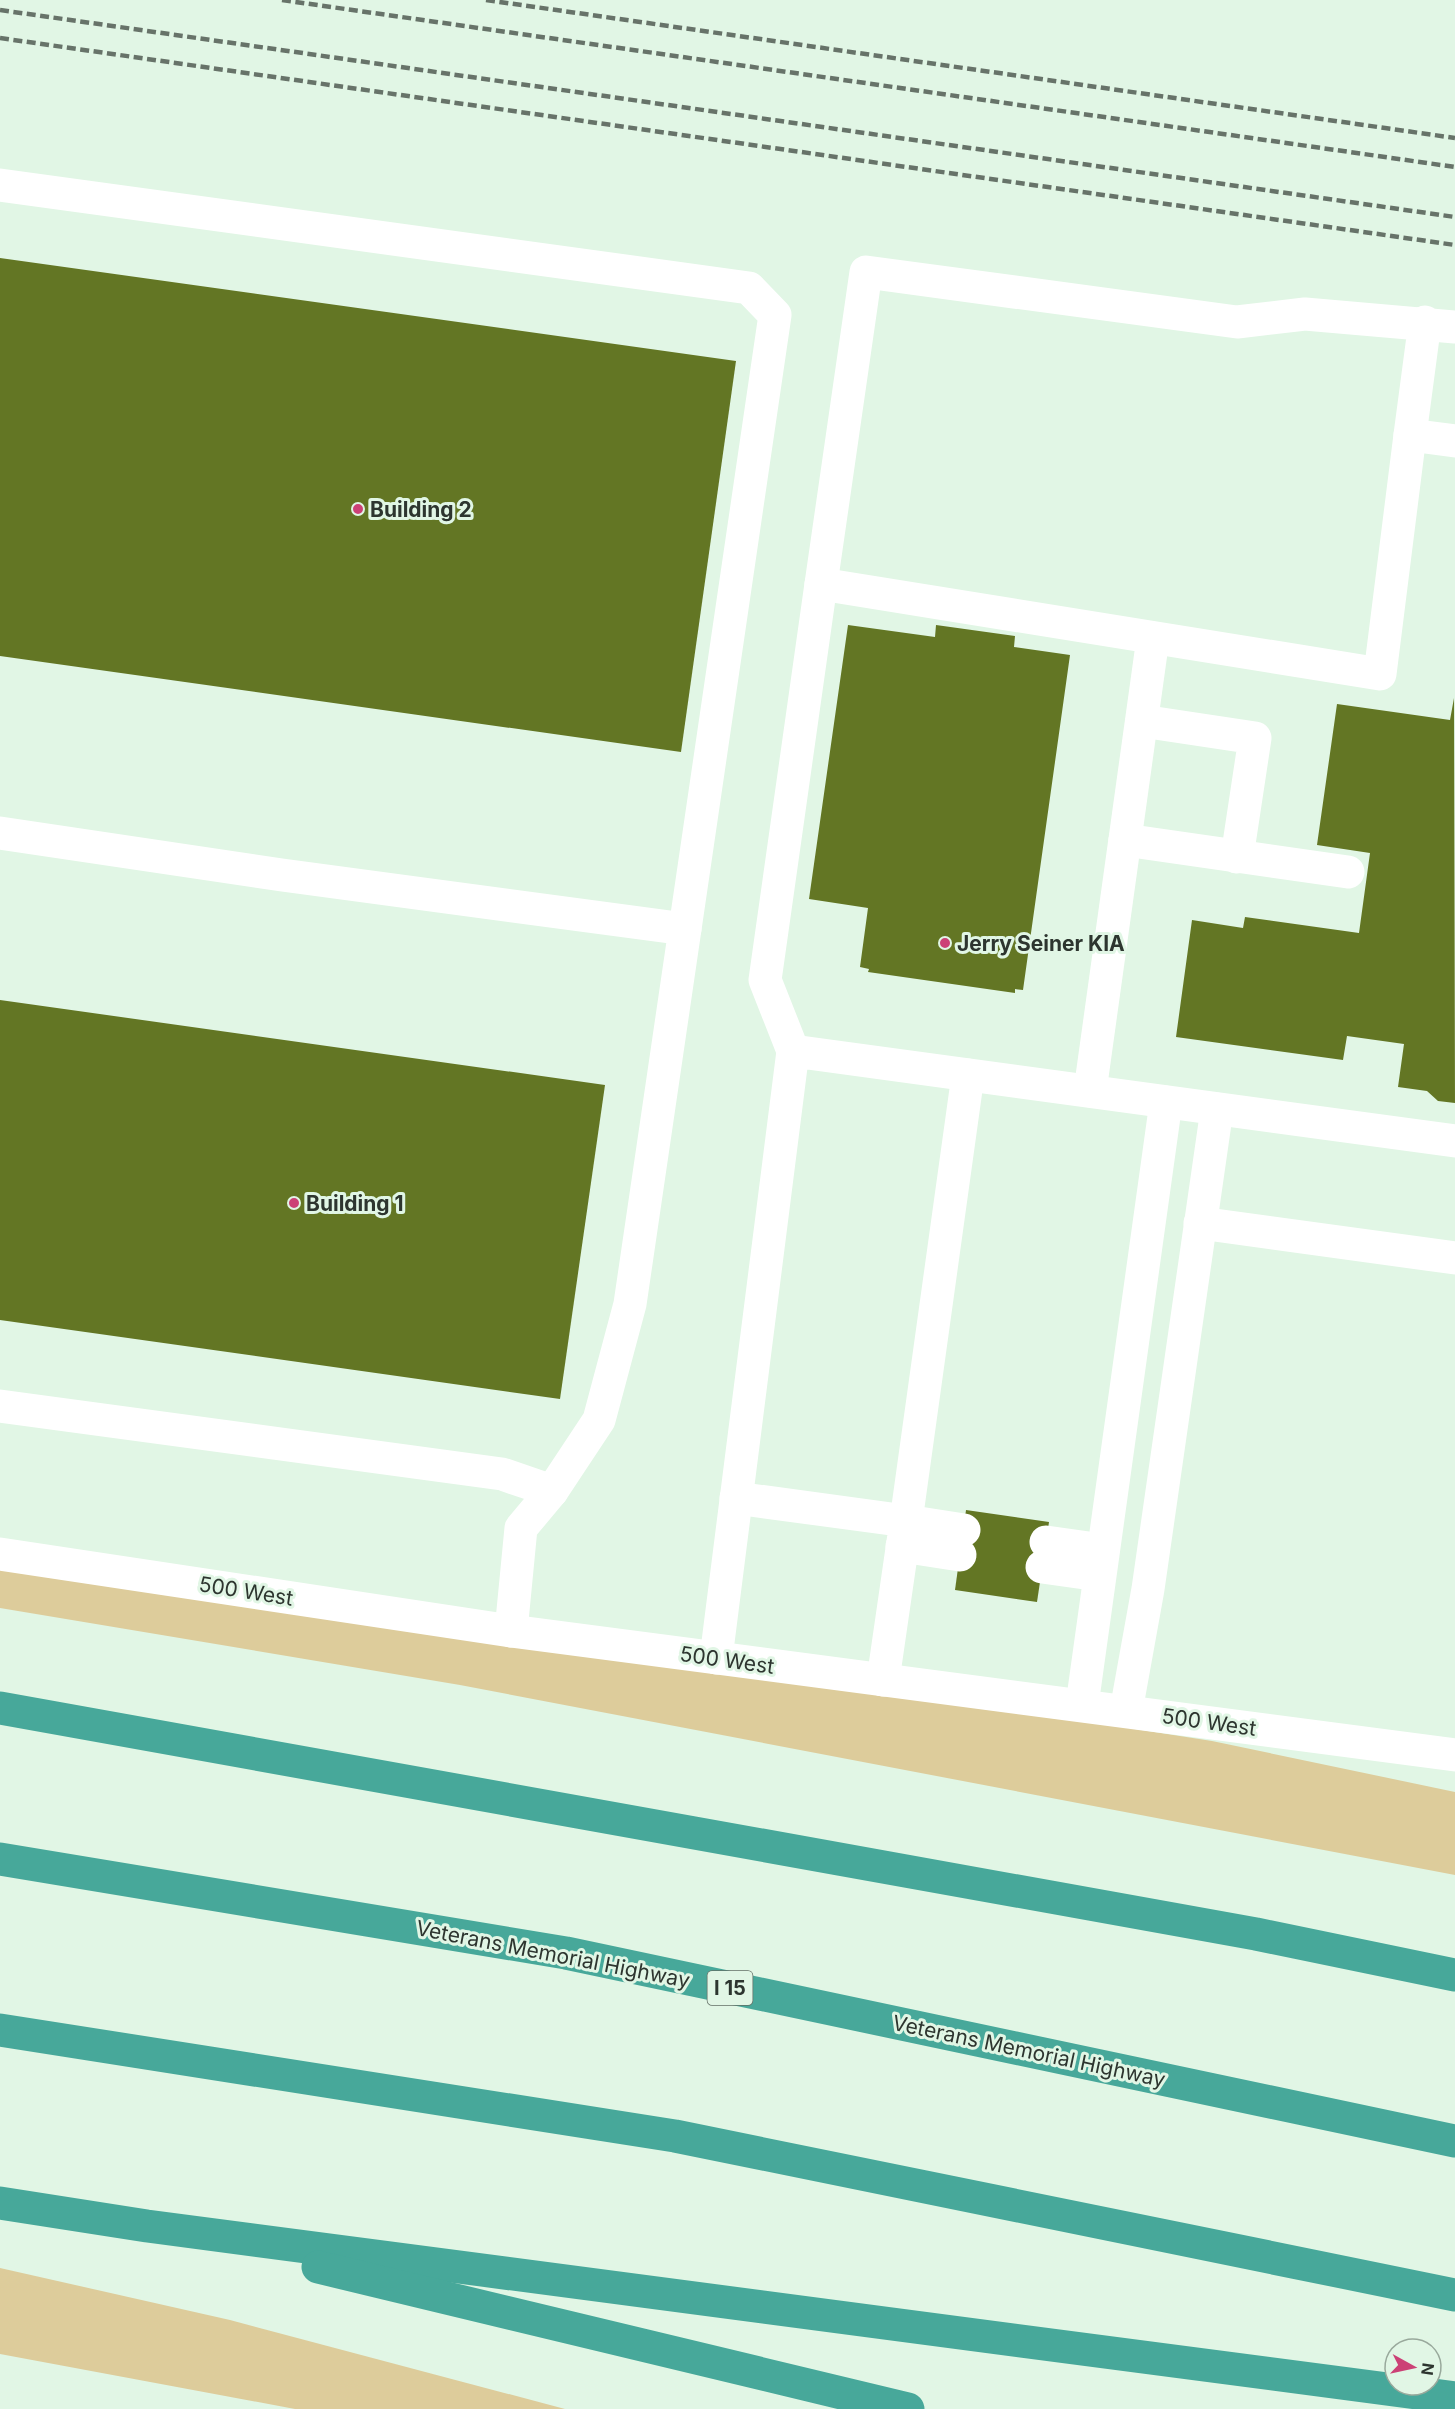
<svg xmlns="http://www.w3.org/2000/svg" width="1455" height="2409" viewBox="0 0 1455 2409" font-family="Inter,sans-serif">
<rect width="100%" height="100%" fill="#e1f6e5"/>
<g fill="#ddcc9b">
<polygon points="0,1564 725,1665 1212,1741 1455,1792 1455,1875 460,1685 0,1608"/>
<polygon points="0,2268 230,2320 565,2409 295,2409 0,2354"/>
</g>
<g fill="#637624">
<polygon points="0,258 736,361 681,752 0,656"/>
<polygon points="848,625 935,637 936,625 1015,636 1014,647 1070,655 1023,990 1015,989 1015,993 868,972 869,969 860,967 868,908 809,899"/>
<polygon points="1454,698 1455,1103 1438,1101 1427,1091 1398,1087 1404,1044 1347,1036 1343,1060 1176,1037 1192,920 1243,928 1245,917 1359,933 1370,853 1317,845 1337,704 1450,720"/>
<polygon points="0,1000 605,1085 560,1399 0,1320"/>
<polygon points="966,1510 1049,1522 1037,1602 955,1590"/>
</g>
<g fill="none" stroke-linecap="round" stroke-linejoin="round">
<g stroke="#fff" stroke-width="33">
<polyline points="0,185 749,288 775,315 630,1304 599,1420 552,1491 521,1528 511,1631"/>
<polyline points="1410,435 1425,322"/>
<polyline points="821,584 866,272 1237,322 1305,314 1455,327"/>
<polyline points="1142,721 1255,738 1237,857"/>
<polyline points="0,833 282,875 685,929"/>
<polyline points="1125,840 1348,872"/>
<polyline points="793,1051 765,980 821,584 1380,674 1410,435 1455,441"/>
<polyline points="1090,1091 1153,638"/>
<polyline points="1200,1223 1455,1258"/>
<polyline points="0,1406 502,1474 552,1491"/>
<polyline points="736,1498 906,1521 883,1680"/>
<polyline points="964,1530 906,1521 968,1075"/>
<polyline points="1046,1542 1103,1550"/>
<polyline points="902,1546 960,1555"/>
<polyline points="0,1554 511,1631 1455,1755"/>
<polyline points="1042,1567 1099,1575"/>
<polyline points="716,1658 793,1051 1455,1141"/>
<polyline points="1082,1705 1166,1102"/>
<polyline points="1126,1711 1148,1589 1217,1109"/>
</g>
<g stroke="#47a89a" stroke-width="33">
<polyline points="0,1708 1256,1934 1455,1975"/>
<polyline points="0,1859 566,1953 1455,2141"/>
<polyline points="0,2030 675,2136 1455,2295"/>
<polyline points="0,2203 147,2226 1455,2398"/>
<polyline points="318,2267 908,2409"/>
</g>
<g stroke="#677369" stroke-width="4.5" stroke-dasharray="9 4.5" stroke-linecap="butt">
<polyline points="282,0 1455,167"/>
<polyline points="486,0 1455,138"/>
<polyline points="0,10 1455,217"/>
<polyline points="0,38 1455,245"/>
</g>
</g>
<g fill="#cc4176" stroke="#e1f6e5" stroke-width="2">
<circle cx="358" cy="509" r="6"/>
<circle cx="945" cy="943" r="6"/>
<circle cx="294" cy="1203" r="6"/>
</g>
<g text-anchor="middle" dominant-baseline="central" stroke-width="6" stroke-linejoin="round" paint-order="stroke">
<rect fill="#e1f6e5" stroke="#636f66" stroke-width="1.5" x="707.5" y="1971" width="45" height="34" rx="4.5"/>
<g font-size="20" font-weight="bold" fill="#2d352f">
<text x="730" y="1988">I 15</text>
</g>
<g font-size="21" font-weight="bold" fill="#2d352f" stroke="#e1f6e5" text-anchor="start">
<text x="370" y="509">Building 2</text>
<text x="957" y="943">Jerry Seiner KIA</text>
<text x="306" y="1203">Building 1</text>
</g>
<g font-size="21" fill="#2d352f" stroke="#e1f6e5">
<text transform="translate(246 1591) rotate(9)">500 West</text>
<text transform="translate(727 1660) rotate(8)">500 West</text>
<text transform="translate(1209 1722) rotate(8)">500 West</text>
<text transform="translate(553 1954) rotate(11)">Veterans Memorial Highway</text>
<text transform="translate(1029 2051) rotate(12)">Veterans Memorial Highway</text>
</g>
</g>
<g transform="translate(1413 2367) rotate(98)"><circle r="28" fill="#e1f6e5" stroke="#99a99c" stroke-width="1.5"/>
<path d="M0-4.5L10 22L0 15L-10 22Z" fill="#cc4176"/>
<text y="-9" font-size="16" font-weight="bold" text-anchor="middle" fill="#2d352f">N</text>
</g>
</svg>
